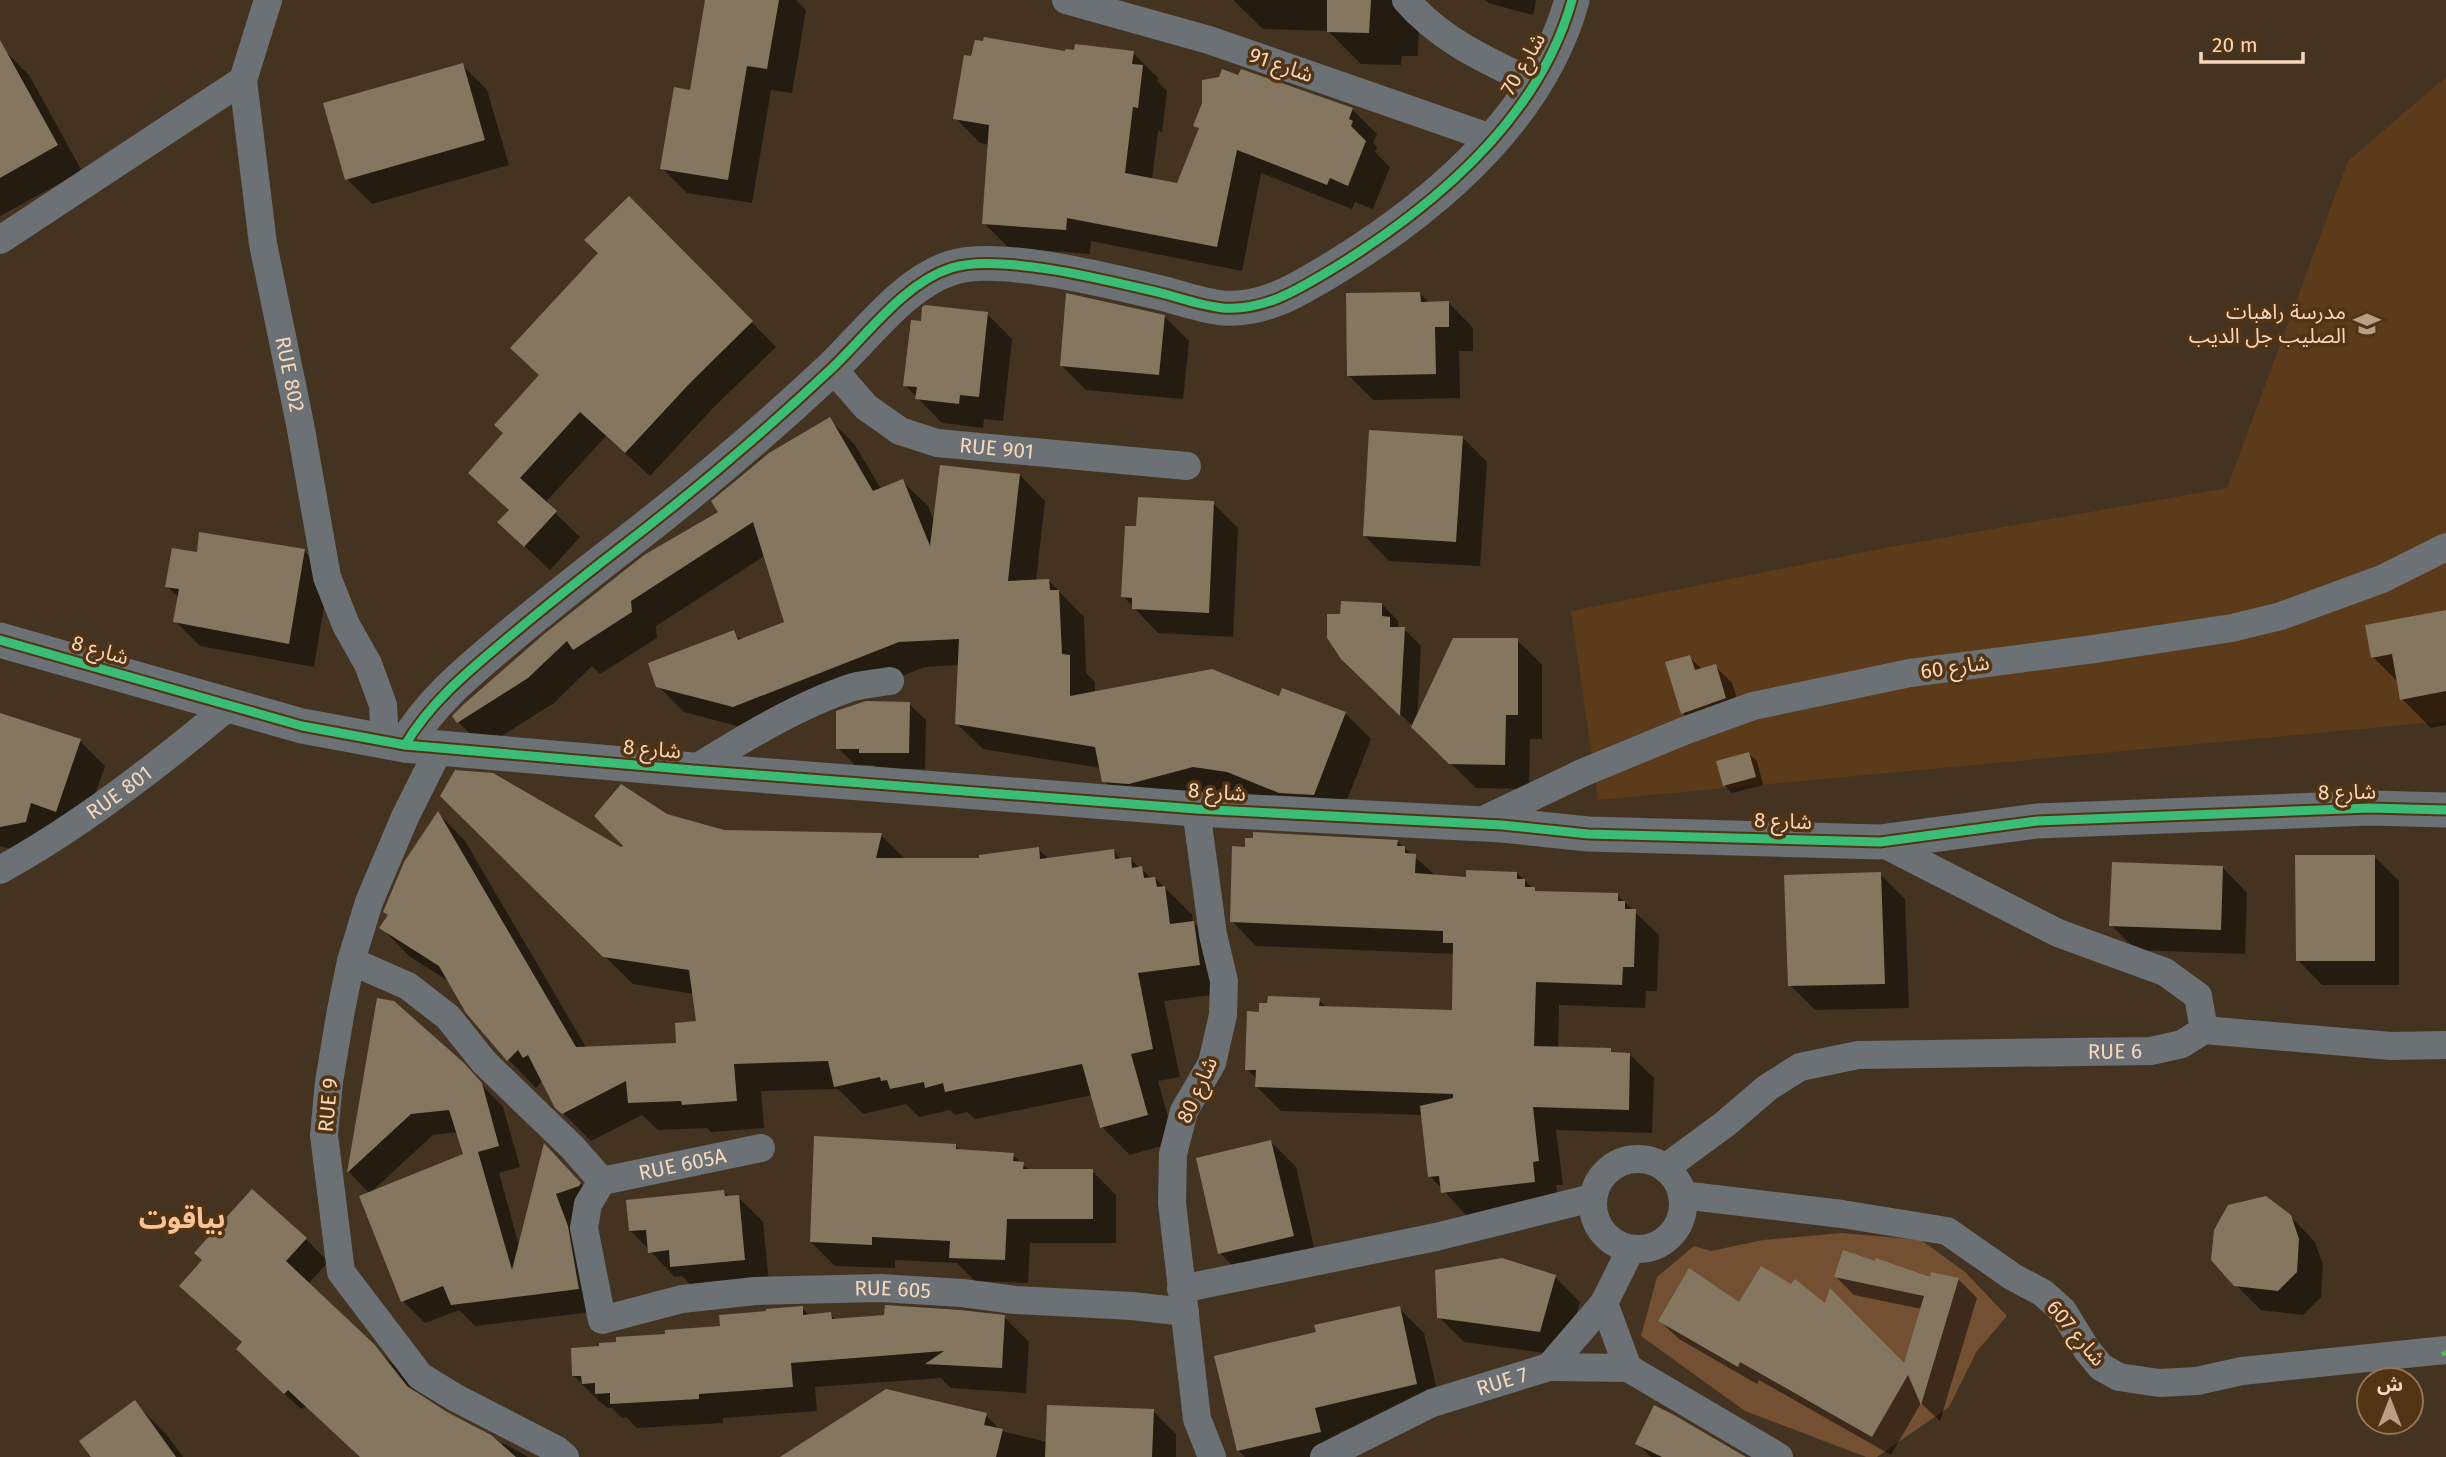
<svg xmlns="http://www.w3.org/2000/svg" width="2446" height="1457" viewBox="0 0 2446 1457" font-family="'Fira Sans','Noto Sans Arabic',sans-serif">
<rect width="100%" height="100%" fill="#443321"/>
<polygon fill="#5b3b1a" points="2446,77 2446,721 1598,800 1571,611 1890,547 2227,488 2348,161"/>
<polygon fill="#725031" points="1842,1233 1921,1240 1965,1272 2007,1316 1977,1351 1949,1407 1877,1457 1866,1457 1745,1411 1641,1336 1657,1277 1694,1246 1711,1251 1763,1240"/>
<g fill="#0007" fill-rule="evenodd">
<polygon points="706,0 796,0 806,10 792,93 771,90 752,203 687,193 662,168 691,92"/>
<polygon points="1233,0 1406,0 1419,13 1418,56 1402,56 1401,65 1361,64 1328,31 1263,29"/>
<polygon points="1485,0 1536,0 1533,15 1488,3"/>
<polygon points="4,50 29,75 82,171 0,216 0,52"/>
<polygon points="1067,53 1133,53 1158,78 1157,81 1167,91 1162,132 1158,131 1152,179 1178,185 1200,130 1195,125 1352,109 1377,134 1373,143 1377,147 1375,152 1390,167 1373,209 1355,202 1352,209 1261,173 1242,271 1091,241 1090,254 1009,248 984,223 990,145 980,143 955,118"/>
<polygon points="462,65 487,90 509,165 372,204 347,179"/>
<polygon points="629,198 776,347 714,407 650,476 606,436 545,503 580,537 550,570 499,522 510,511 470,473 505,434 540,376"/>
<polygon points="1420,293 1429,303 1449,303 1473,328 1473,351 1459,351 1460,398 1373,400 1349,376"/>
<polygon points="987,314 1012,339 1003,421 984,419 983,428 942,423 905,385 922,323"/>
<polygon points="1164,316 1189,341 1183,399 1086,390 1061,365"/>
<polygon points="829,419 855,445 881,489 902,481 928,506 935,523 1020,475 1045,501 1036,581 1049,581 1084,617 1086,673 1095,682 1095,693 1280,698 1345,713 1371,739 1339,820 1254,797 1219,792 1156,808 1130,806 1104,781 1101,768 983,749 957,724 960,665 925,667 760,732 684,712 658,686 733,632 741,640 786,623 766,555 656,626 657,638 600,674 592,666 554,703 484,747 458,722 720,512"/>
<polygon points="1462,437 1487,462 1480,566 1389,561 1365,536"/>
<polygon points="1213,503 1238,528 1233,637 1158,633 1123,596 1138,528"/>
<polygon points="304,551 329,576 314,667 200,646 175,621 179,598 167,586 199,554"/>
<polygon points="1382,604 1398,621 1398,627 1404,629 1421,646 1417,719 1517,640 1542,665 1542,739 1530,739 1529,789 1476,788 1343,658 1342,616"/>
<polygon points="2446,612 2446,725 2431,728 2402,699 2399,683 2373,657"/>
<polygon points="1689,657 1703,670 1715,666 1732,683 1742,715 1699,730 1683,713"/>
<polygon points="909,704 926,720 925,769 877,769 874,765 855,765 838,748"/>
<polygon points="0,714 80,741 105,766 81,835 22,852 0,846"/>
<polygon points="1749,754 1757,761 1763,785 1732,793 1724,785"/>
<polygon points="442,795 622,850 666,816 724,831 881,835 906,860 980,860 1038,849 1049,859 1113,851 1122,860 1130,859 1152,879 1155,878 1192,915 1193,922 1222,951 1227,993 1164,1001 1180,1077 1158,1081 1175,1142 1130,1155 1102,1127 1093,1095 975,1119 967,1112 955,1115 950,1110 919,1117 906,1104 863,1114 838,1089 761,1091 764,1128 711,1132 707,1128 658,1130 642,1115 591,1141 557,1107 543,1080 536,1088 509,1060 468,1012 450,982 409,956 382,928 390,915 438,813 465,841 587,1049 678,1044 698,1023 694,994 633,984"/>
<polygon points="1397,841 1436,876 1467,878 1517,873 1538,893 1617,895 1659,935 1657,991 1646,991 1645,1008 1559,1005 1558,1049 1610,1050 1614,1054 1629,1054 1654,1078 1652,1133 1556,1130 1563,1185 1556,1185 1559,1206 1467,1216 1430,1176 1423,1115 1281,1111 1257,1087 1257,1080 1247,1069 1261,1013 1319,1000 1327,1008 1453,1012 1455,954 1256,946 1232,921"/>
<polygon points="2374,856 2399,881 2399,985 2322,985 2298,960"/>
<polygon points="2223,868 2247,893 2245,954 2136,950 2111,925"/>
<polygon points="1880,874 1905,899 1909,1008 1815,1010 1790,985"/>
<path d="M378,1000L463,1065L503,1107L520,1167L499,1173L519,1246L566,1168L602,1206L577,1216L600,1311L475,1326L459,1310L425,1323L403,1301L369,1193L349,1172ZM458,1132L465,1155L371,1192L433,1135Z"/>
<polygon points="1271,1142 1296,1167 1317,1261 1245,1278 1220,1253"/>
<polygon points="956,1146 961,1151 1013,1155 1030,1171 1092,1171 1116,1195 1116,1243 1030,1243 1028,1283 975,1281 957,1263 895,1260 895,1268 835,1266 811,1242"/>
<polygon points="724,1192 730,1198 738,1197 763,1222 769,1284 697,1291 682,1276 675,1277 630,1230"/>
<polygon points="2290,1216 2315,1242 2323,1265 2321,1297 2303,1315 2261,1310 2235,1284"/>
<polygon points="306,1239 328,1262 308,1284 398,1369 419,1396 500,1446 503,1443 528,1457 361,1457 307,1406 301,1409 260,1371 244,1343 204,1308"/>
<polygon points="1555,1277 1580,1302 1565,1356 1464,1342 1439,1317"/>
<polygon points="1836,1277 1958,1279 1977,1298 1940,1421 1921,1403 1891,1455 1759,1380 1757,1384 1679,1339 1660,1321 1740,1304 1905,1366 1922,1309 1854,1295"/>
<polygon points="802,1308 810,1316 830,1314 837,1321 1004,1317 1029,1342 1026,1393 951,1388 941,1378 815,1387 817,1411 723,1418 723,1423 637,1428 626,1417 622,1418 612,1408 608,1408 599,1401 574,1376 601,1348 667,1335 722,1328"/>
<polygon points="1399,1308 1424,1333 1441,1408 1339,1432 1345,1456 1342,1457 1245,1457 1238,1450 1318,1333"/>
<polygon points="135,1403 167,1435 183,1457 93,1457"/>
<polygon points="1153,1411 1176,1434 1176,1457 800,1457 986,1415 1001,1431 1047,1442"/>
<polygon points="1637,1443 1742,1457 1651,1457"/>
</g>
<g fill="#85765f">
<polygon points="705,0 779,0 767,69 747,66 728,180 660,169 674,87 690,90"/>
<polygon points="1327,0 1371,0 1369,33 1327,32"/>
<polygon points="984,37 1065,51 1066,49 1074,50 1075,44 1134,51 1132,64 1143,65 1138,108 1133,107 1125,173 1177,183 1199,128 1193,126 1202,103 1202,80 1219,77 1222,69 1238,75 1241,69 1353,108 1349,119 1353,121 1351,126 1366,141 1348,186 1330,178 1327,185 1237,150 1217,247 1067,218 1066,230 982,224 989,125 953,119 964,55 971,56 975,40 983,41"/>
<polygon points="0,40 58,145 0,178"/>
<polygon points="463,63 485,140 345,180 323,103"/>
<polygon points="629,196 753,321 690,383 625,453 580,412 520,478 557,511 524,547 497,522 509,510 468,473 503,433 494,425 539,375 510,348 598,253 584,240"/>
<polygon points="1420,292 1421,302 1449,301 1449,327 1435,327 1436,374 1347,376 1346,293"/>
<polygon points="1066,293 1165,315 1159,375 1060,366"/>
<polygon points="925,305 988,312 979,397 960,395 959,404 915,399 917,387 903,386 911,320 921,321 922,307"/>
<polygon points="830,417 873,491 903,479 930,546 940,465 1020,474 1008,581 1049,579 1050,590 1059,590 1062,654 1070,655 1070,696 1212,669 1279,696 1282,688 1346,712 1314,795 1279,793 1227,772 1193,767 1129,784 1102,782 1095,747 955,724 959,639 899,642 733,707 656,687 648,663 734,630 738,640 784,622 753,522 631,601 632,612 573,650 567,641 528,678 457,723 452,716 464,704 544,634 644,555 718,512 711,501 769,453"/>
<polygon points="1369,430 1463,436 1456,542 1363,536"/>
<polygon points="1138,497 1214,501 1209,613 1132,609 1132,598 1121,597 1125,526 1136,526"/>
<polygon points="199,532 305,549 289,644 173,622 179,589 165,587 172,548 197,552"/>
<polygon points="1341,601 1382,603 1382,616 1390,617 1390,627 1405,627 1400,716 1341,659 1327,638 1327,614 1340,614"/>
<polygon points="2446,610 2446,691 2400,700 2392,654 2371,658 2365,625"/>
<polygon points="1453,638 1518,638 1518,715 1506,715 1505,765 1449,764 1411,727"/>
<polygon points="1690,655 1695,670 1716,664 1726,698 1681,714 1665,662"/>
<polygon points="866,701 910,702 909,753 859,753 859,749 836,749 836,711"/>
<polygon points="0,713 81,739 56,812 31,803 26,822 0,827"/>
<polygon points="1749,752 1756,777 1723,786 1716,761"/>
<polygon points="455,770 493,773 621,847 623,846 594,816 621,784 667,814 724,830 882,833 876,858 979,858 979,855 1039,847 1040,859 1114,849 1115,859 1131,857 1132,868 1142,866 1144,878 1155,877 1157,887 1165,886 1170,924 1194,921 1200,965 1138,973 1153,1049 1131,1054 1148,1115 1100,1128 1082,1064 945,1092 943,1083 925,1088 924,1082 890,1089 887,1080 881,1081 880,1077 834,1087 828,1061 734,1064 737,1101 682,1105 681,1101 628,1103 626,1081 562,1114 555,1108 528,1055 523,1058 518,1050 507,1061 466,1013 439,966 379,928 388,915 383,912 404,862 438,811 576,1047 676,1043 675,1023 696,1021 689,970 603,957 440,796"/>
<polygon points="1253,832 1398,840 1397,846 1405,846 1405,853 1416,854 1415,873 1466,877 1466,870 1517,872 1517,879 1525,879 1525,887 1535,887 1535,891 1618,893 1618,901 1625,901 1625,909 1636,909 1634,967 1623,967 1622,985 1536,982 1534,1046 1611,1048 1611,1052 1630,1053 1629,1110 1533,1107 1539,1161 1533,1162 1535,1182 1441,1193 1439,1176 1428,1177 1420,1106 1453,1098 1453,1094 1255,1087 1256,1070 1245,1070 1247,1011 1259,1012 1259,1003 1267,1003 1268,996 1320,998 1319,1006 1452,1010 1453,943 1443,943 1443,931 1230,922 1232,846 1245,847 1245,838 1253,838"/>
<polygon points="2295,855 2375,855 2375,961 2296,961"/>
<polygon points="2112,862 2223,866 2221,930 2109,926"/>
<polygon points="1881,872 1885,984 1788,986 1784,875"/>
<polygon points="377,998 394,1001 464,1063 482,1083 499,1146 478,1152 512,1270 544,1143 581,1183 579,1186 556,1194 568,1226 579,1289 451,1305 443,1286 401,1302 359,1196 463,1154 449,1110 411,1114 347,1173"/>
<polygon points="814,1136 956,1144 956,1149 1014,1153 1013,1161 1024,1162 1023,1169 1093,1169 1093,1219 1007,1219 1005,1260 949,1258 950,1241 872,1237 872,1245 810,1242"/>
<polygon points="1271,1140 1294,1236 1218,1254 1196,1158"/>
<polygon points="252,1189 307,1238 286,1261 375,1345 407,1386 447,1412 491,1435 516,1457 360,1457 288,1390 284,1394 236,1349 242,1342 179,1286 202,1260 194,1253"/>
<polygon points="724,1190 725,1196 739,1195 745,1260 670,1267 669,1250 648,1253 646,1230 629,1231 626,1200"/>
<polygon points="2266,1196 2291,1215 2299,1239 2297,1272 2278,1291 2234,1286 2211,1260 2214,1230 2228,1205"/>
<polygon points="1843,1250 1875,1261 1876,1258 1930,1277 1931,1272 1959,1278 1921,1405 1908,1375 1872,1437 1740,1362 1738,1367 1658,1321 1689,1268 1739,1302 1761,1266 1791,1284 1795,1279 1825,1303 1830,1288 1904,1363 1924,1296 1834,1277"/>
<polygon points="1502,1258 1556,1275 1540,1332 1437,1318 1435,1270"/>
<polygon points="885,1305 960,1310 1005,1315 1002,1368 925,1364 944,1351 791,1363 793,1387 699,1394 699,1399 610,1404 610,1393 595,1394 595,1383 582,1384 581,1376 572,1376 571,1348 599,1346 599,1343 616,1342 616,1337 665,1334 665,1330 720,1326 719,1315 766,1311 766,1309 803,1306 803,1315 831,1312 832,1319 884,1315"/>
<polygon points="1400,1306 1417,1384 1315,1408 1321,1432 1237,1451 1214,1356 1316,1332 1314,1325"/>
<polygon points="886,1389 987,1413 984,1425 1003,1429 996,1457 780,1457"/>
<polygon points="135,1400 176,1457 91,1457 79,1441"/>
<polygon points="1047,1405 1154,1409 1152,1457 1045,1457"/>
<polygon points="1654,1405 1674,1415 1746,1457 1662,1457 1635,1444"/>
</g>
<g fill="none" stroke-linecap="round" stroke-linejoin="round">
<g stroke="#6b7175" stroke-width="28">
<path id="s1" d="M268,0L243,80L263,244L300,424L327,577L346,625L368,664L383,705L385,741"/>
<polyline points="1066,0 1209,40 1494,139"/>
<path d="M1406,0C1441,41 1488,61 1536,84"/>
<polyline points="0,240 243,80"/>
<path id="s2" d="M832,368L866,407L900,431L937,443L1187,466"/>
<polyline points="440,747 405,817 369,902 351,961 341,1010 329,1082 324,1135 341,1272 420,1376 456,1398 557,1450 565,1457"/>
<path d="M693,770C741,740 798,705 853,687C865,684 878,683 890,681"/>
<polyline points="1196,809 1213,935 1224,981 1223,1015 1212,1063 1184,1111 1173,1154 1172,1203 1197,1419 1212,1457"/>
<polyline points="1473,825 1582,773 1684,731 1753,706 1910,673 2094,649 2232,628 2281,616 2382,579 2446,547"/>
<path id="s3" d="M0,870C80,826 159,765 229,706"/>
<path id="s4" d="M351,961L408,986L448,1017L484,1062L572,1147L602,1181L588,1204L584,1228L602,1320L682,1299L755,1291L880,1288L962,1293L1015,1300L1132,1306L1185,1312"/>
<polyline points="2204,1030 2391,1046 2446,1045"/>
<circle cx="1638" cy="1204" r="45"/>
<path id="s5" d="M1665,1168L1725,1124L1767,1088L1800,1067L1858,1055L2151,1051L2182,1044L2204,1030L2198,996L2165,972L2058,933L1880,842"/>
<path id="s6" d="M602,1181L761,1148"/>
<polyline points="1682,1195 1842,1214 1947,1231 2013,1277 2043,1293 2063,1311 2087,1350 2101,1367 2119,1377 2159,1383 2197,1381 2242,1371 2446,1350"/>
<polyline points="1181,1289 1436,1237 1592,1198"/>
<polyline points="1604,1303 1628,1368"/>
<polyline points="1549,1367 1628,1368 1779,1457"/>
<path id="s7" d="M1324,1457L1432,1403L1549,1367L1604,1303L1631,1249"/>
</g>
<g stroke="#6b7175" stroke-width="35">
<polyline points="0,640 302,726 405,745 693,770 1196,809 1502,825 1588,834 1880,842 2037,821 2370,808 2446,810"/>
<path d="M405,745C430,703 466,673 503,642C541,610 580,579 620,548C693,492 764,432 831,369C867,335 904,283 951,268C999,252 1114,282 1165,294C1183,299 1204,306 1223,308C1265,311 1299,289 1334,268C1435,206 1539,119 1572,0"/>
</g>
<polyline stroke="#5cbc4b" stroke-width="7" stroke-dasharray="14 7" stroke-linecap="butt" points="2444,1351 2446,1355"/>
<g stroke="#523313" stroke-width="13">
<g id="cycleway">
<polyline points="0,640 302,726 405,745 693,770 1196,809 1502,825 1588,834 1880,842 2037,821 2370,808 2446,810"/>
<path d="M405,745C430,703 466,673 503,642C541,610 580,579 620,548C693,492 764,432 831,369C867,335 904,283 951,268C999,252 1114,282 1165,294C1183,299 1204,306 1223,308C1265,311 1299,289 1334,268C1435,206 1539,119 1572,0"/>
</g>
</g>
<use href="#cycleway" stroke="#3abd76" stroke-width="9"/>
</g>
<defs>
<g id="school-bare" transform="scale(2.1)"><path d="M0-5L7-2L0 1L-7-2ZM-4 1L0 2.5L4 1V4Q0 6-4 4Z" fill="#b89e84" stroke="#523313" stroke-width="2.5" paint-order="stroke"/></g>
</defs>
<g fill-rule="evenodd">
<use href="#school-bare" x="2367" y="324"/>
</g>
<g text-anchor="middle" dominant-baseline="central" stroke-width="7" stroke-linejoin="round" paint-order="stroke">
<g font-size="21" fill="#f7d7ba" stroke="#523313">
<text transform="translate(1523 64) rotate(-60)">شارع 70</text>
<text transform="translate(1281 65) rotate(19)">شارع 91</text>
<text stroke="none"><textPath href="#s1" startOffset="382">RUE 802</textPath></text>
<text stroke="none"><textPath href="#s2" startOffset="192">RUE 901</textPath></text>
<text transform="translate(100 650) rotate(16)">شارع 8</text>
<text transform="translate(1955 667) rotate(-8)">شارع 60</text>
<text transform="translate(652 749) rotate(5)">شارع 8</text>
<text stroke="none"><textPath href="#s3" startOffset="142">RUE 801</textPath></text>
<text transform="translate(1217 792) rotate(4)">شارع 8</text>
<text transform="translate(2347 792) rotate(-1)">شارع 8</text>
<text transform="translate(1783 821) rotate(2)">شارع 8</text>
<text stroke="none"><textPath href="#s5" startOffset="485">RUE 6</textPath></text>
<text transform="translate(1197 1090) rotate(-66)">شارع 80</text>
<text transform="translate(328 1105) rotate(-85)">RUE 9</text>
<text stroke="none"><textPath href="#s6" startOffset="82">RUE 605A</textPath></text>
<text stroke="none"><textPath href="#s4" startOffset="777">RUE 605</textPath></text>
<text transform="translate(2076 1333) rotate(50)">شارع 607</text>
<text stroke="none"><textPath href="#s7" startOffset="194">RUE 7</textPath></text>
</g>
<g font-size="21" fill="#f7d7ba" stroke="#523313" text-anchor="end">
<text x="2346" y="312">مدرسة راهبات<tspan x="2346" dy="24">الصليب جل الديب</tspan></text>
</g>
<g font-size="28" font-weight="bold" fill="#f7c495" stroke="#523313">
<text x="182" y="1218">بياقوت</text>
</g>
</g>
<g transform="translate(2390 1401)"><circle r="33" fill="#523313" stroke="#947556" stroke-width="2"/>
<path d="M0-5L12 26L0 18L-12 26Z" fill="#b89e84"/>
<text y="-10" font-size="19" font-weight="bold" text-anchor="middle" fill="#f7d7ba">ش</text>
</g>
<path d="M2201 52v10h102v-10" fill="none" stroke="#f7d7ba" stroke-width="3.5"/>
<text x="2212" y="52" font-size="21" fill="#f7d7ba" stroke="#523313" stroke-width="5" paint-order="stroke">20 m</text>
</svg>
